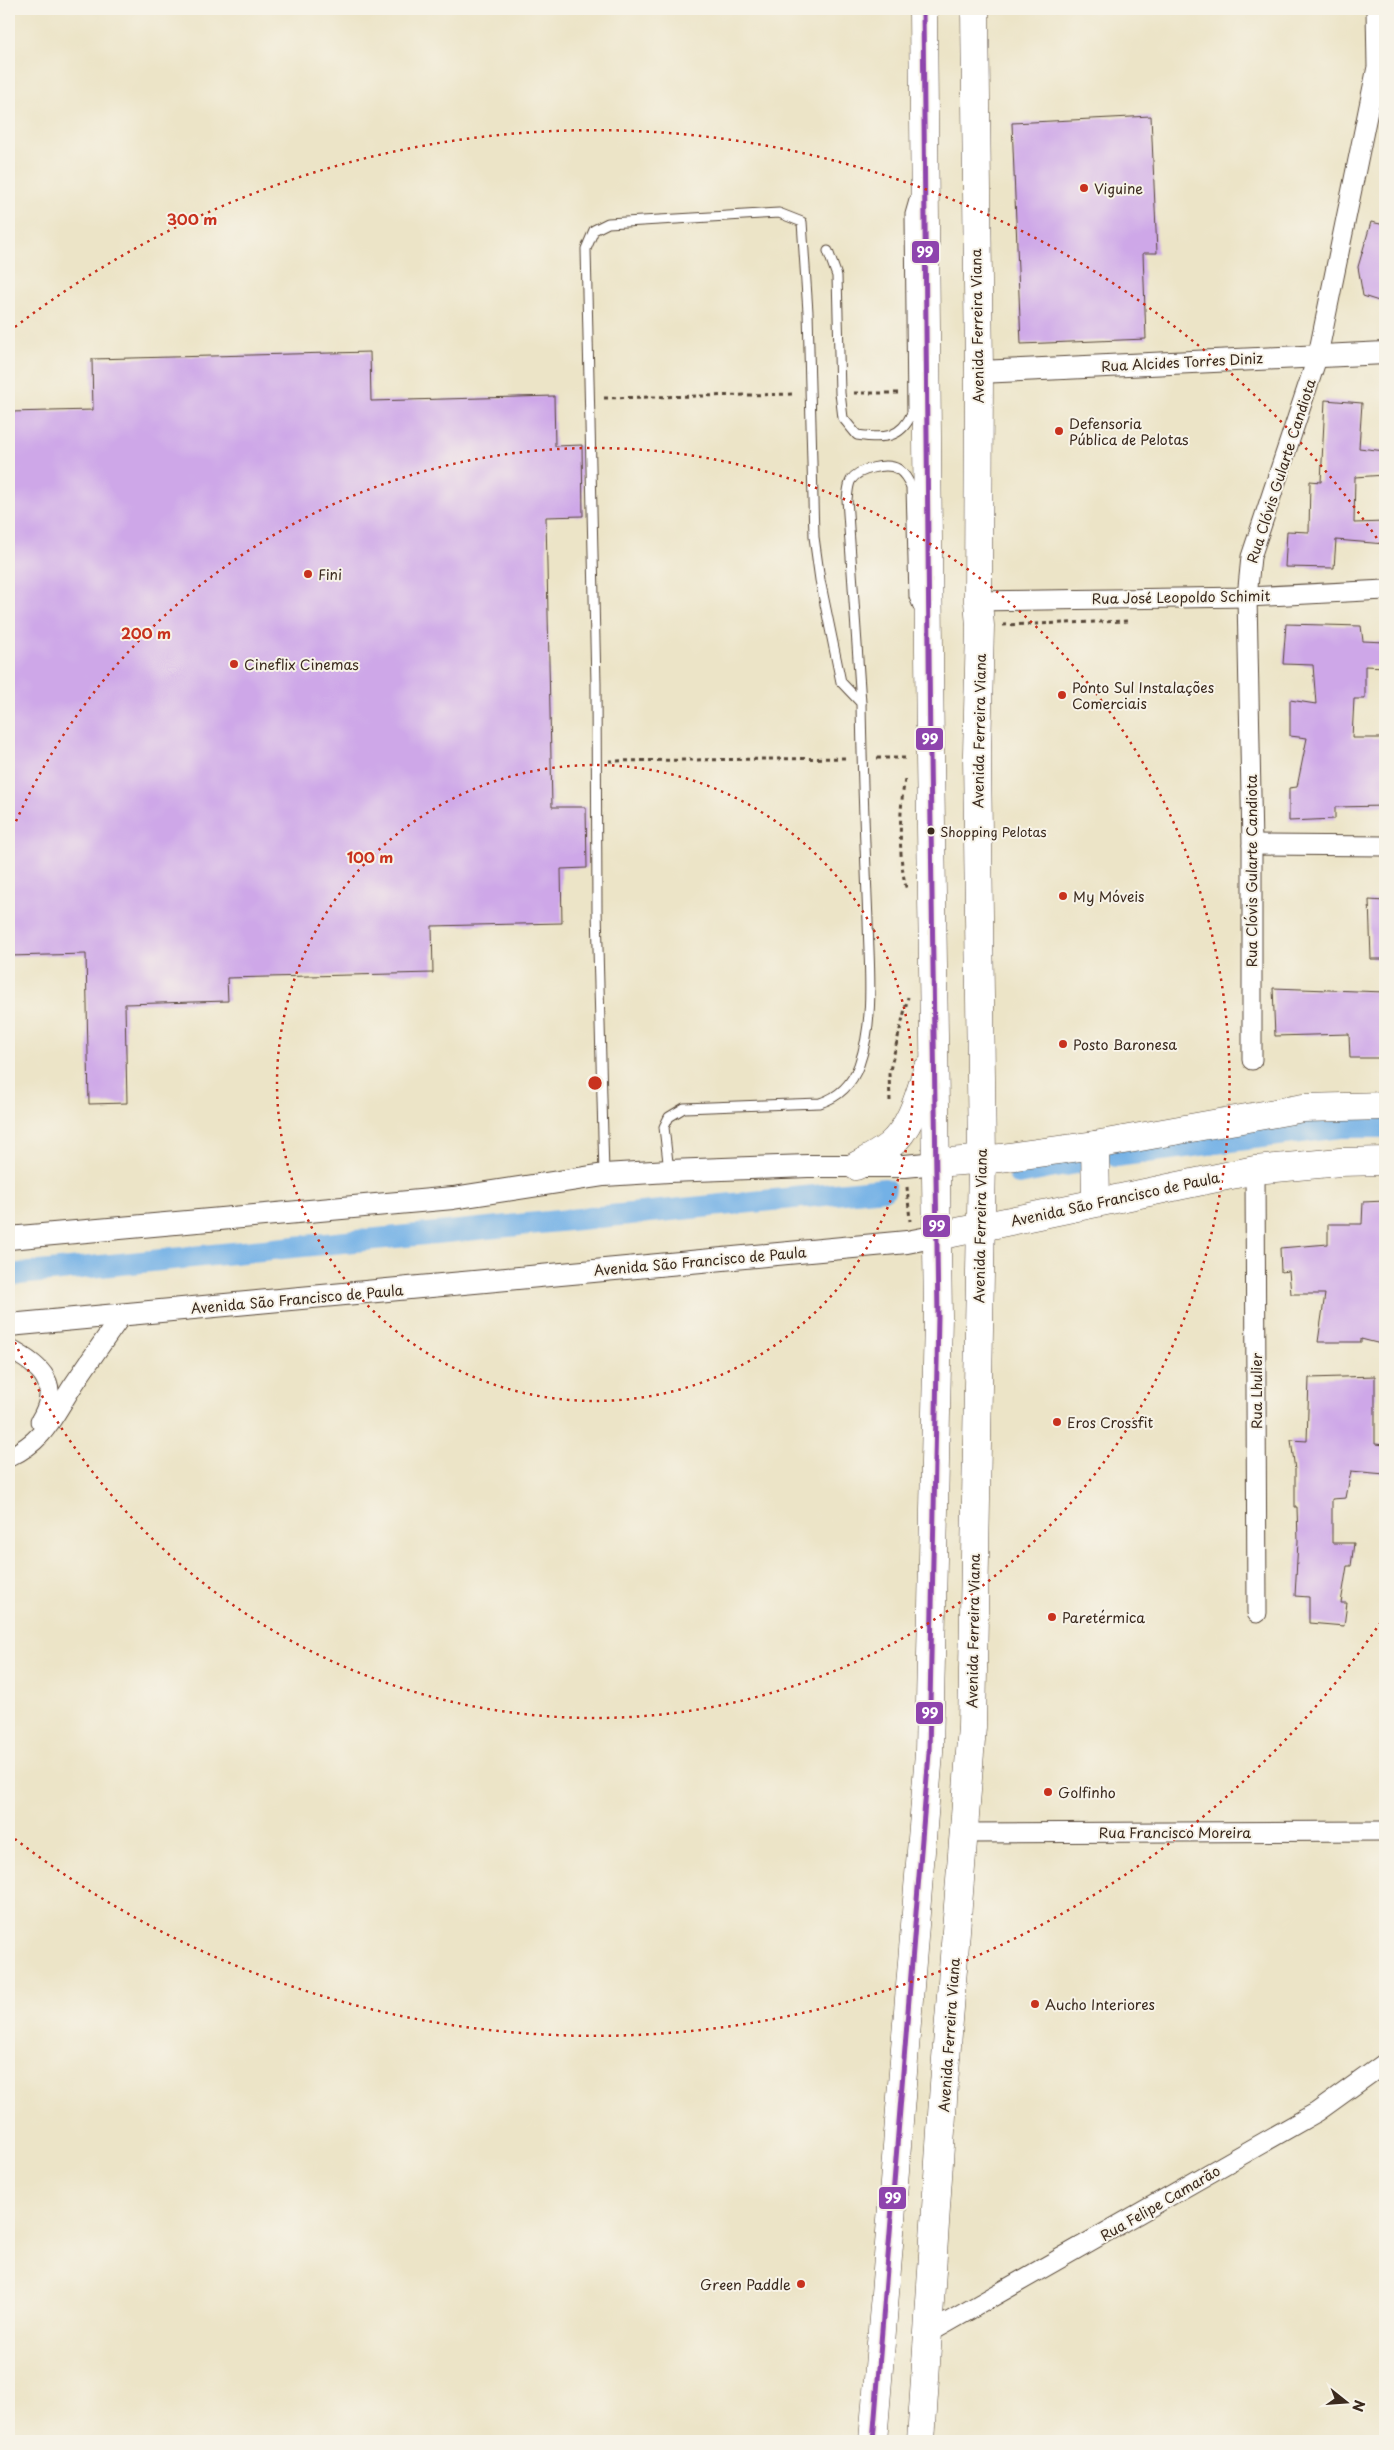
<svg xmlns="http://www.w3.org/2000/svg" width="1394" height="2450" viewBox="0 0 1394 2450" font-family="'Playpen Sans',sans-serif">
<rect width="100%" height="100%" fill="#f7f3e8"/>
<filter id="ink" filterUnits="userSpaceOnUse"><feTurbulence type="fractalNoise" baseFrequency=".02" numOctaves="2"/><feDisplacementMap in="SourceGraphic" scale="10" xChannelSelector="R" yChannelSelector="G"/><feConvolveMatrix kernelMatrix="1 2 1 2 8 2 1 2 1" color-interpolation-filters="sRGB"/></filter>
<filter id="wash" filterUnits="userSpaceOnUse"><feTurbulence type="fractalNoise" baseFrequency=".0096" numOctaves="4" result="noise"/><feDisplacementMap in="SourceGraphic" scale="20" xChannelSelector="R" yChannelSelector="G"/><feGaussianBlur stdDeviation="1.12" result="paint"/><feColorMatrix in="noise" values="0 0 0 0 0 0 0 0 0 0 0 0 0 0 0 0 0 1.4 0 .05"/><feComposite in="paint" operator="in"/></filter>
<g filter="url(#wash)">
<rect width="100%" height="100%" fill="#ece4c7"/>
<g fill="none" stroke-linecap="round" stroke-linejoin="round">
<g stroke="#73b1e6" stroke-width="22">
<polyline points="1116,1156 1340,1127 1385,1127"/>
<polyline points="1019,1174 1076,1163"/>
<polyline points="9,1275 885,1189"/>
</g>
</g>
<g id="blocks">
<g fill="#cea7e8">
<polygon points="1151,116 1157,253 1143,253 1146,339 1021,344 1012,123"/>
<polygon points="1371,222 1385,225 1385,303 1363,296 1358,267"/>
<polygon points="370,352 371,401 554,396 555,446 582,445 583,516 546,517 552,807 586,807 587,868 561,869 562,923 432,926 433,973 227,978 228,1001 125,1004 127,1103 89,1104 86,954 9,956 9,412 93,410 92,359"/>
<polygon points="1325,400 1362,403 1359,448 1385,451 1385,475 1355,477 1354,523 1385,522 1385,544 1336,540 1334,568 1285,567 1287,531 1309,532 1310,481 1321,482"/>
<polygon points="1286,624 1361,626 1363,641 1385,642 1385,667 1365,666 1365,699 1354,699 1352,738 1385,738 1385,806 1335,807 1335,819 1289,821 1289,788 1297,787 1307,738 1290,736 1290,700 1316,704 1313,665 1283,664"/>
<polygon points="1369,900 1385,901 1385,959 1371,959"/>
<polygon points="1273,988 1385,992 1385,1036 1382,1058 1350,1058 1349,1034 1275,1036"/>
<polygon points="1385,1201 1385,1345 1361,1339 1361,1342 1318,1342 1325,1294 1291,1294 1289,1271 1281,1272 1280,1248 1328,1244 1328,1224 1362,1224 1363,1202"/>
<polygon points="1375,1376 1375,1444 1385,1445 1385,1474 1351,1471 1346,1498 1332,1499 1332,1543 1354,1543 1351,1566 1347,1566 1341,1603 1347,1603 1344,1626 1309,1623 1309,1597 1295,1596 1298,1541 1297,1507 1295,1507 1295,1470 1291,1440 1307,1441 1309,1378"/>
</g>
</g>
</g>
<g filter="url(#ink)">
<use href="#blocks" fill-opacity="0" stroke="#564637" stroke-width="1"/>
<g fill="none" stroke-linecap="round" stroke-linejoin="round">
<g stroke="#564637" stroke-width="11">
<g id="service">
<path d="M828,251L837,276L840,393L843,418L857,435C883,439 901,439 912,413L910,214L914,200"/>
<path d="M861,703L847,499C848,493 848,485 851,480C858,469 887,462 898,469C905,474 908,479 911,487L914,597L919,609"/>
<path d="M604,1174L597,910L596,684L586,249L594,230L608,223L779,213L802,222L808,312L814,537L820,580L841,682L861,703C862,776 865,848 868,921C869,967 875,1020 859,1065C852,1084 839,1097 820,1103L684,1108L669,1117L664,1127L669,1171"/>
</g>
</g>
<g stroke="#564637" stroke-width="21">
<g id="minor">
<polyline points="978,601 1247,597 1385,590"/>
<polyline points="1252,845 1385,846"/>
<polyline points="1252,1060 1252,845 1247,597 1251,557 1318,355 1377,67 1376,9"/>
<polyline points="1255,1170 1257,1613"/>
<path d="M9,1349C42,1366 62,1385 40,1421"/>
<path d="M9,1457C44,1441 52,1418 72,1387C88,1363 105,1339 122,1315"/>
<polyline points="965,1833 1385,1831"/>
<polyline points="929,2333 1317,2112 1385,2063"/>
</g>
</g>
<g stroke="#564637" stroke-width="24">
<g id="tertiary">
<polyline points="979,372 1385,353"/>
<polyline points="9,1238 453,1198 604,1175 669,1171 808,1166 905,1166 936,1163"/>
<polyline points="9,1325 907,1242 938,1236"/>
</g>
</g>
<g stroke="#564637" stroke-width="29">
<g id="primary">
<polyline points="1095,1145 1096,1202"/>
<polyline points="936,1163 1001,1158 1095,1145 1303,1108 1385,1106"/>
<path d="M856,1166C867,1160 879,1154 889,1146C911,1128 919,1096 927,1070"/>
<polyline points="938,1236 1255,1170 1340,1162 1385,1161"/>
<polyline points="873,2441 929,1753 938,1316 930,756 923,9"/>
<polyline points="921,2441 944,2084 972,1727 982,1159 977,754 980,626 978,601 979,372 975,9"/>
</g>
</g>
<g stroke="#564637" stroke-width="3" stroke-dasharray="4 4" stroke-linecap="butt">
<polyline points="854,393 898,393"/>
<polyline points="604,398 795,394"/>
<polyline points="1003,625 1129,621"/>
<polyline points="877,758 906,758"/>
<polyline points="609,761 848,758"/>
<path d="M905,780C899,807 898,864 907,890"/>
<polyline points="890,1101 889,1074 908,997"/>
<polyline points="907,1187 910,1221"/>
</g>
<use href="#service" stroke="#fff" stroke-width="9"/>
<use href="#minor" stroke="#fff" stroke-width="19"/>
<use href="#tertiary" stroke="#fff" stroke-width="22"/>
<use href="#primary" stroke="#fff" stroke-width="28"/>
<g stroke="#f7f3e8" stroke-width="9">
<polyline id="bus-1" points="873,2441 929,1753 938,1316 930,756 923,9"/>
</g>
<use href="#bus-1" stroke="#8e44ad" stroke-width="5"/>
</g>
</g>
<g fill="none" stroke="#c8321e" stroke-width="2.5" stroke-dasharray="2.5 5">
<circle cx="595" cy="1083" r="318"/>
<path d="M10 835A635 635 0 1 1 10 1331"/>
<path d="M1385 1616A953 953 0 0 1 15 1839M15 327A953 953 0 0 1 1385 550"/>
</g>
<g fill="#c8321e" stroke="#f7f3e8" stroke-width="2">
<circle cx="1084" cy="188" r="5"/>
<circle cx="1059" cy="431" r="5"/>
<circle cx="308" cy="574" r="5"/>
<circle cx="234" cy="664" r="5"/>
<circle cx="1062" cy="695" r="5"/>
<circle cx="1063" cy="896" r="5"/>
<circle cx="1063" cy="1044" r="5"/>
<circle cx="1057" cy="1422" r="5"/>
<circle cx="1052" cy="1617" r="5"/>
<circle cx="1048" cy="1792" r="5"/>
<circle cx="1035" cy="2004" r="5"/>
<circle cx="801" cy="2284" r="5"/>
</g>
<circle fill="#3b2a1e" stroke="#f7f3e8" stroke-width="2" cx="931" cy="831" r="4.5"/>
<g text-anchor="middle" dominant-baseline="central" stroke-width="4" stroke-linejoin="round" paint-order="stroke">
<g font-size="13" fill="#3b2a1e" stroke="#f7f3e8" text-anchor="start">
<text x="940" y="831">Shopping Pelotas</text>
</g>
<g font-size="14" fill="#3b2a1e" stroke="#f7f3e8" text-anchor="start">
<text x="1094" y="188">Viguine</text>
<text x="1069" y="423">Defensoria<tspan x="1069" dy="16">Pública de Pelotas</tspan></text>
<text x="318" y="574">Fini</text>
<text x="244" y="664">Cineflix Cinemas</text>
<text x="1072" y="687">Ponto Sul Instalações<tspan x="1072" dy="16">Comerciais</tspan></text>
<text x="1073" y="896">My Móveis</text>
<text x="1073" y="1044">Posto Baronesa</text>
<text x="1067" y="1422">Eros Crossfit</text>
<text x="1062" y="1617">Paretérmica</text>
<text x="1058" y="1792">Golfinho</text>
<text x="1045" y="2004">Aucho Interiores</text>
<text x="791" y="2284" text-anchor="end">Green Paddle</text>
</g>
<g font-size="14" fill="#3b2a1e" stroke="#f7f3e8">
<text transform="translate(977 326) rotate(-91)">Avenida Ferreira Viana</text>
<text transform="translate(1182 362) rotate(-3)">Rua Alcides Torres Diniz</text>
<text transform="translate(1281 471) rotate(-72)">Rua Clóvis Gularte Candiota</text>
<text transform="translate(1181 597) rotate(-1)">Rua José Leopoldo Schimit</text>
<text transform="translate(979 731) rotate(-89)">Avenida Ferreira Viana</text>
<text transform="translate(1251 871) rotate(-90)">Rua Clóvis Gularte Candiota</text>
<text transform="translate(1115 1199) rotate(-12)">Avenida São Francisco de Paula</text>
<text transform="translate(980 1226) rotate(-89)">Avenida Ferreira Viana</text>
<text transform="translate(700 1261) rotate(-5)">Avenida São Francisco de Paula</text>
<text transform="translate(297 1299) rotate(-5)">Avenida São Francisco de Paula</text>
<text transform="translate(1256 1391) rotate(-90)">Rua Lhulier</text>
<text transform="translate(973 1631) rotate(-89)">Avenida Ferreira Viana</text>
<text x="1175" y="1832">Rua Francisco Moreira</text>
<text transform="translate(949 2035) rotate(-86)">Avenida Ferreira Viana</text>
<text transform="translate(1160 2203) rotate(-30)">Rua Felipe Camarão</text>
</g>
</g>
<circle cx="595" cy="1083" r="8" fill="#c8321e" stroke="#f7f3e8" stroke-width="2.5"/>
<g font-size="15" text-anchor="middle" font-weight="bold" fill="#c8321e" stroke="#f7f3e8" stroke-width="4" stroke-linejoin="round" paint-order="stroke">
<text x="192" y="225">300 m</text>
<text x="146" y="639">200 m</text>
<text x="370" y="863">100 m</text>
</g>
<g stroke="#f7f3e8" stroke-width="2">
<rect x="911" y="240" width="29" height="24" rx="5" fill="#8e44ad"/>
<rect x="915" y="727" width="29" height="24" rx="5" fill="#8e44ad"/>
<rect x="922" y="1214" width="29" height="24" rx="5" fill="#8e44ad"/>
<rect x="915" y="1701" width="29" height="24" rx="5" fill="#8e44ad"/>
<rect x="878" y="2186" width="29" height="24" rx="5" fill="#8e44ad"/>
</g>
<g font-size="14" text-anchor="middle" font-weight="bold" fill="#fff">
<text x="925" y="257">99</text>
<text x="930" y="744">99</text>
<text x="937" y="1231">99</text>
<text x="930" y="1718">99</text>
<text x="893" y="2203">99</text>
</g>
<rect width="1394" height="2450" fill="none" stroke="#f7f3e8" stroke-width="30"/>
<g transform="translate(1346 2402) rotate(107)" stroke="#f7f3e8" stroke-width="4" paint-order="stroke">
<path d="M0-4L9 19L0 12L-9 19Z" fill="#3b2a1e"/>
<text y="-8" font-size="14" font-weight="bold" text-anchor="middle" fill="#3b2a1e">N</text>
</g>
</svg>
